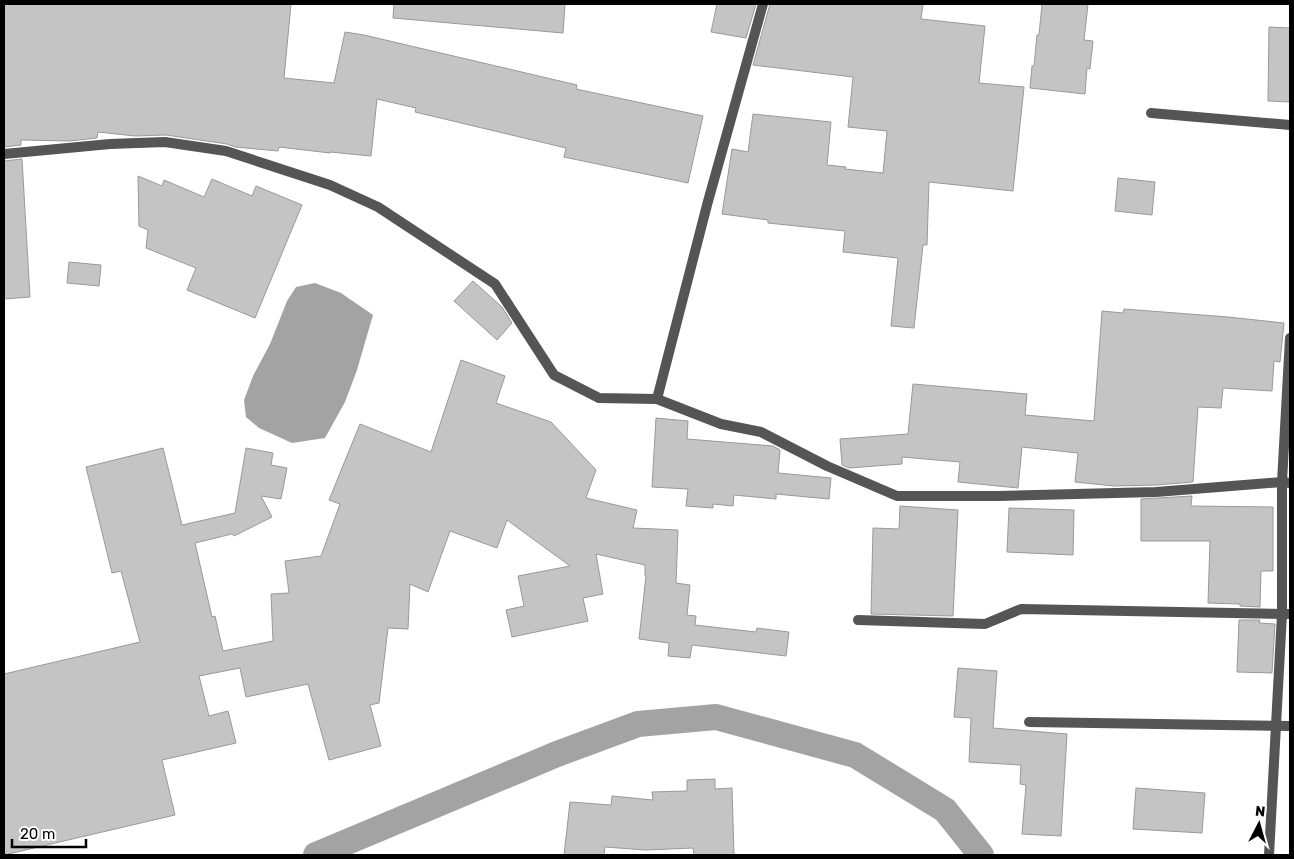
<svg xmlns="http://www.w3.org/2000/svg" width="1294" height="859" viewBox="0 0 1294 859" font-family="Rubik,sans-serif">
<rect width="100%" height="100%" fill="#fff"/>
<polygon fill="#a3a3a3" points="315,283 341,293 373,315 357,370 345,402 325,438 292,443 259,428 246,417 244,400 253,376 270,344 287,301 296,287"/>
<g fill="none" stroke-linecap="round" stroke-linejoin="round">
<polyline stroke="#a3a3a3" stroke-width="26" points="316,855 557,754 638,724 716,717 855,755 945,810 981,855"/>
</g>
<g fill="#c4c4c4" stroke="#999">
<polygon points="4,4 291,4 284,78 334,83 345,32 364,35 577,85 576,89 703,116 688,183 564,157 566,148 415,112 416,108 377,99 371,156 330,152 330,153 279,147 278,151 235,147 227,144 166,135 135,136 98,132 97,138 69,141 21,140 21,145 4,147"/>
<polygon points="394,4 565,4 563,33 393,18"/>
<polygon points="717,4 756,4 746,38 711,32"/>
<polygon points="770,4 923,4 921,19 985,26 979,83 1024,87 1013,191 929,182 927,245 923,245 914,328 891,326 898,258 843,252 845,231 768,223 768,220 722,214 732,149 748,152 753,114 831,122 827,165 846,167 845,169 883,173 887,131 848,127 853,77 753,65"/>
<polygon points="1042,4 1088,4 1084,40 1093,41 1090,69 1087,68 1085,94 1030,88 1032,66 1034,66 1037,35 1039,35"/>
<polygon points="1269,27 1290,28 1290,102 1268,101"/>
<polygon points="22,159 30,297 4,299 4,161"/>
<polygon points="138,176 162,186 164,180 204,197 212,179 252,196 256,186 302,205 255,318 187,290 196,268 146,248 148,230 139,226"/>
<polygon points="1118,178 1155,182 1152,215 1115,211"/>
<polygon points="69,262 101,265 99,286 67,283"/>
<polygon points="473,281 502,307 512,323 497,340 454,301"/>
<polygon points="1124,309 1228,317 1284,323 1280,362 1274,361 1272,391 1223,388 1221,408 1198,407 1193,482 1156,485 1114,486 1075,482 1078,453 1022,447 1018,488 958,482 960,462 902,457 902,464 849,468 842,465 840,439 908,434 913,384 1027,394 1025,415 1094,421 1102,311 1123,313"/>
<polygon points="461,360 505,376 496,403 551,422 596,470 586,498 637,510 633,528 678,530 676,583 690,585 687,615 696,616 695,625 756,632 757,628 789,632 786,656 692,645 690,658 668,656 669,643 639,639 646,576 645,576 645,565 596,554 603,594 583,598 588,621 512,637 506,610 524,606 518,576 570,566 507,520 497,548 450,531 428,592 410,584 408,629 388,628 379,703 370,705 381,746 329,760 308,684 246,697 240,668 199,676 209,716 228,711 236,743 162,760 175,815 4,855 4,674 140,642 121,571 112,573 86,467 163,448 182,525 235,513 246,448 273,453 271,465 287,468 281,499 261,496 272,517 234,536 232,534 195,543 212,617 215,616 223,651 273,641 271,594 289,593 285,561 321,556 340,504 329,500 360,424 431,452"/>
<polygon points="656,418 688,421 687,439 773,446 780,450 778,473 831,478 829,499 776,494 776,499 734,495 733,506 713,504 713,508 686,506 688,489 652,487"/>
<polygon points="1192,496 1191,506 1273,507 1273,571 1261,571 1260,607 1240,606 1240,604 1208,603 1210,541 1141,541 1141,499"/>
<polygon points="900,506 958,510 953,616 871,614 873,528 899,529"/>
<polygon points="1009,508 1074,510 1073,555 1007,552"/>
<polygon points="1239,620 1260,620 1259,623 1275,624 1272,673 1237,672"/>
<polygon points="958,668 997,671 993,728 1067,734 1061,836 1022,834 1026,785 1020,784 1021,765 969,762 971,718 954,717"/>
<polygon points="715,779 715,789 732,788 734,855 694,855 693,848 646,850 605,847 604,855 564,855 570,802 611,805 612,796 653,800 652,792 687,791 687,780"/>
<polygon points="1136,788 1205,793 1202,833 1133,829"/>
</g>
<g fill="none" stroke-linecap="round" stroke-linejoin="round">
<g stroke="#555" stroke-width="10">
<polyline points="1151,113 1290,125"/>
<polyline points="4,154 110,144 165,142 226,151 330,185 378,207 495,284 554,375 599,398 657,399 721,424 761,432 827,466 897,496 999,496 1156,492 1282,482 1290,483"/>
<polyline points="657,399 707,205 763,4"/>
<polyline points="858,620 985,624 1021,609 1290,614"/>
<polyline points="1029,722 1290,726"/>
<polyline points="1269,855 1282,614 1282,482 1290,338"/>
</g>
</g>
<rect width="1294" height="859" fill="none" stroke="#000000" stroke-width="10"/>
<g transform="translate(1259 824) rotate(6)" stroke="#ffffff" stroke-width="4" paint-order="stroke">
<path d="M0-4L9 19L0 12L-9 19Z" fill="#000000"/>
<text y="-8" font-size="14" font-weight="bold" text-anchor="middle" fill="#000000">N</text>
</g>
<path d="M12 839v8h74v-8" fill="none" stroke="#000000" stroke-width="2.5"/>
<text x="20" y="839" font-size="15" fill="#000000" stroke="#ffffff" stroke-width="4" paint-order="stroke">20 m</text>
</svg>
